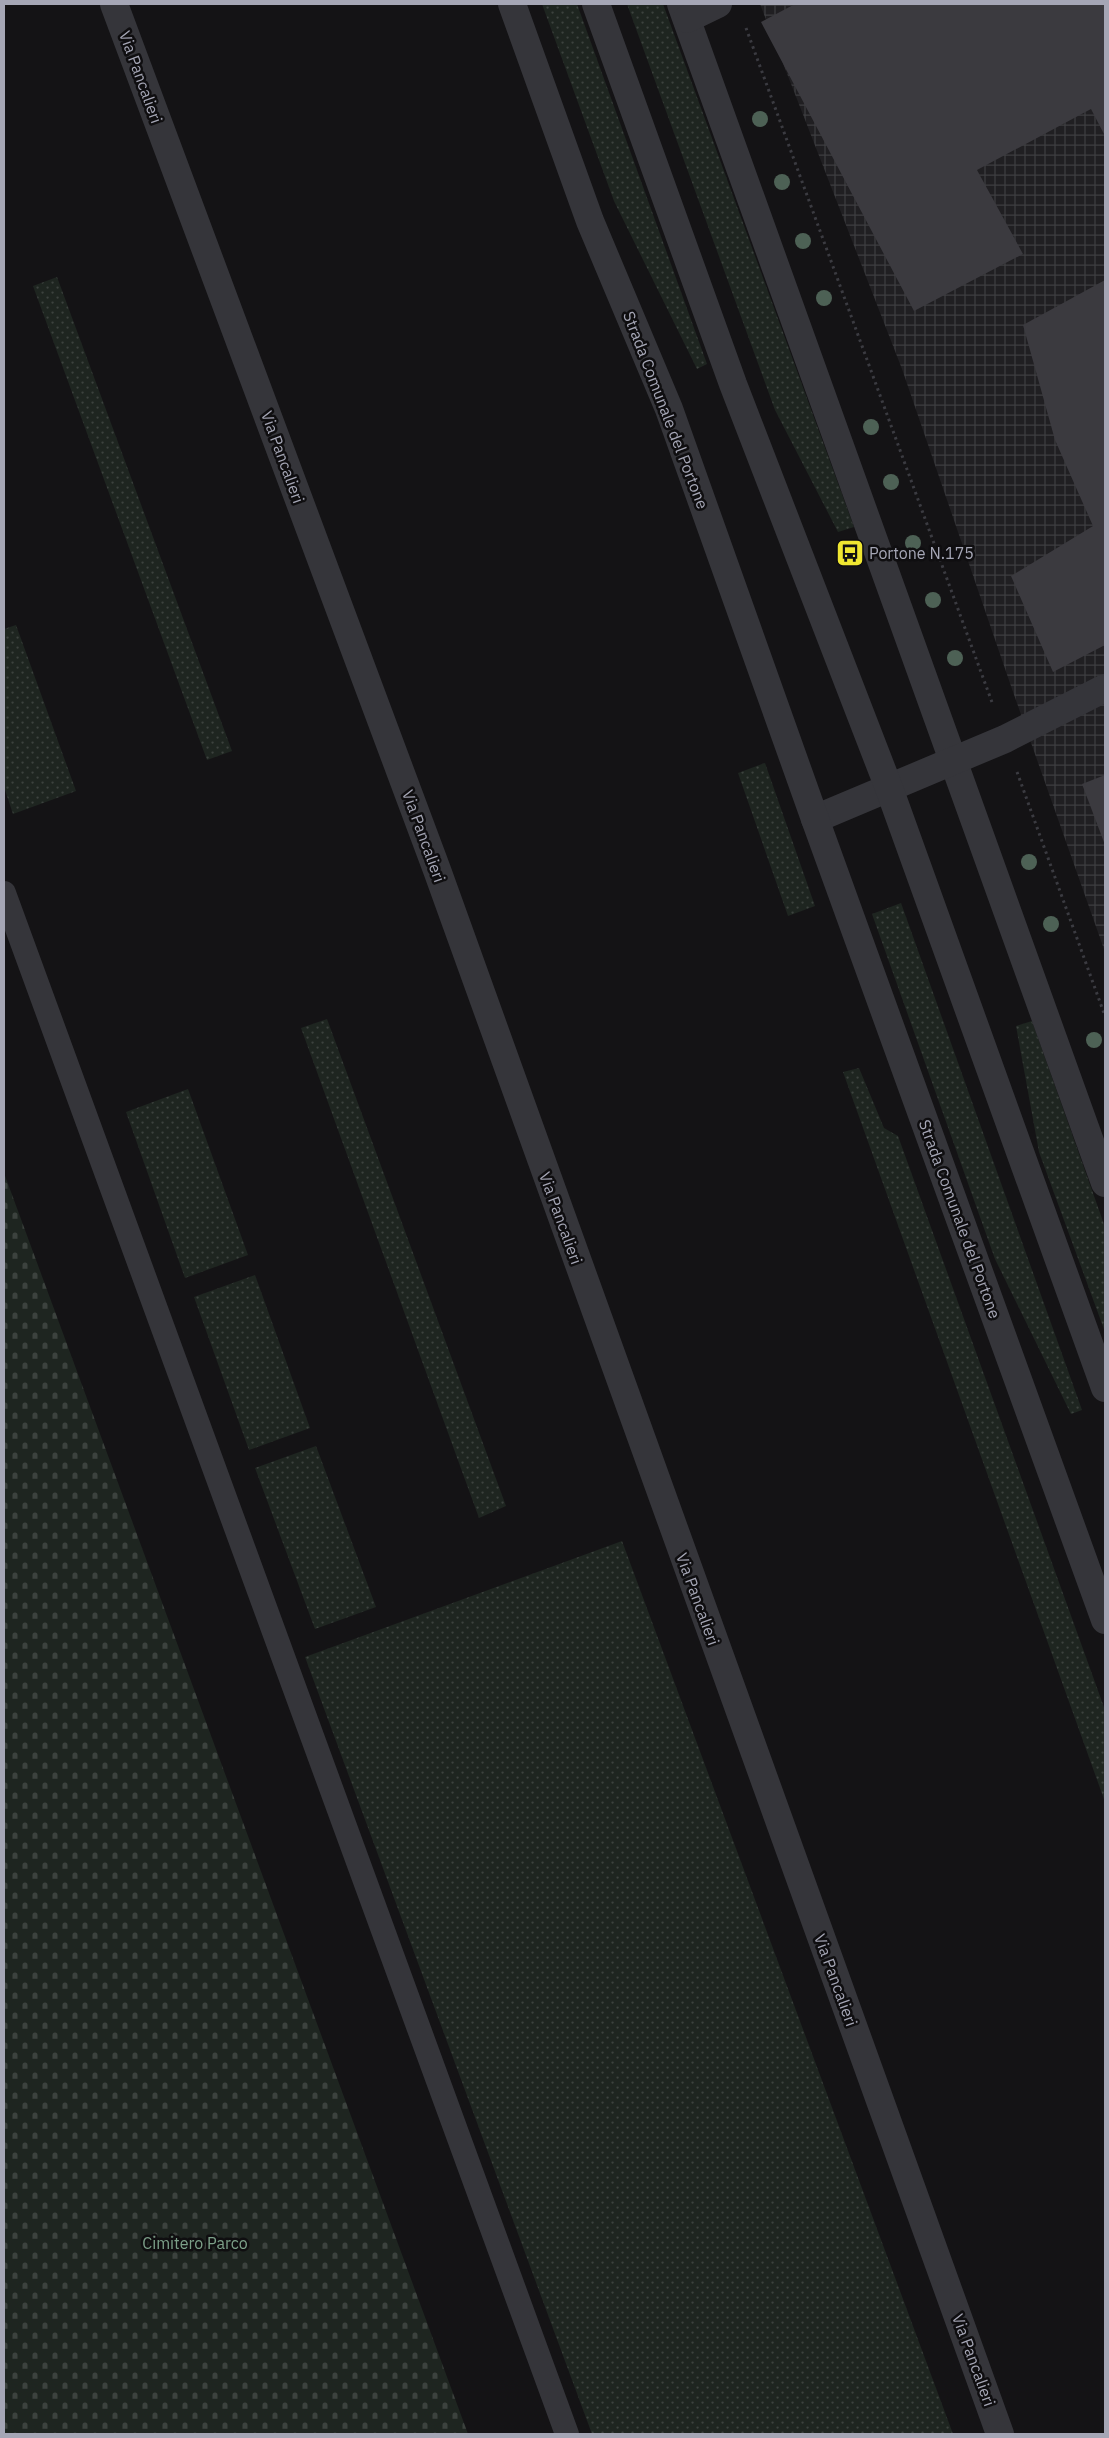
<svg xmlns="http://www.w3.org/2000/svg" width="1109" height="2438" viewBox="0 0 1109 2438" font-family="'IBM Plex Sans',sans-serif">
<defs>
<pattern id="industrial-grid" width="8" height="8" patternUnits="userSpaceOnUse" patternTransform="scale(1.25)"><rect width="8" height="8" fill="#201f22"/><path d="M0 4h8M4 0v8" fill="none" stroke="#3d3d40"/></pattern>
<pattern id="grass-dots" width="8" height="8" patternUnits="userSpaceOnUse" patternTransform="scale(1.25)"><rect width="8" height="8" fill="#1e2520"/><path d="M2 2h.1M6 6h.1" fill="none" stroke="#3c423e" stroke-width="1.8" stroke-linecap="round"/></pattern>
<pattern id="cemetery-stones" width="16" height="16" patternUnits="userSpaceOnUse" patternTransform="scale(1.25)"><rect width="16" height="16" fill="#1e2520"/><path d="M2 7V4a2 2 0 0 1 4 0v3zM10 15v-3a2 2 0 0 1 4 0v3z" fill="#3c423e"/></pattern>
</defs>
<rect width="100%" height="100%" fill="#141315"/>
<polygon fill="url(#industrial-grid)" points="760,4 1105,4 1105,952 1012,689 902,369"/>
<g fill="url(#grass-dots)">
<polygon points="542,4 577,4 707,364 697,369 614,201"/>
<polygon points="627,4 663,4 854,527 838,532 775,410"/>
<polygon points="57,277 232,751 207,760 33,286"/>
<polygon points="16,625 76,791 13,814 4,787 4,629"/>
<polygon points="765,763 815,906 788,916 738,773"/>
<polygon points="901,903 1082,1410 1071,1414 995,1259 872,914"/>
<polygon points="327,1019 506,1506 479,1518 301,1028"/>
<polygon points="1032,1021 1105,1227 1105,1332 1039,1152 1016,1026"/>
<polygon points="859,1068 884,1128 898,1136 1105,1710 1105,1802 843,1072"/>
<polygon points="188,1089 248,1255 185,1278 126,1112"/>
<polygon points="255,1275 310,1428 249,1450 194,1297"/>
<polygon points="316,1446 376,1607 315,1629 255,1468"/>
<polygon points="622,1541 953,2434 592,2434 305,1657"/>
</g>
<polygon fill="url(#cemetery-stones)" points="4,1173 468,2434 4,2434"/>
<g fill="#3b3a3f">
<polygon points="795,4 1105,4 1105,136 1091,109 977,170 1023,254 914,311 761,22"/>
<polygon points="1105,280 1105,645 1053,672 1011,576 1093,526 1055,440 1023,325"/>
<polygon points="1105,775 1105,845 1082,784"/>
</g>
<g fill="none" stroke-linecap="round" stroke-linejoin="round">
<g stroke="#3b3b41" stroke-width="3" stroke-dasharray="2.5 4" stroke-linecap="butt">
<polyline points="746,28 993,705"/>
<polyline points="1017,772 1105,1016"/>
</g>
<polyline stroke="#35353a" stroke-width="24" points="4,893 567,2434"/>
<g stroke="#35353a" stroke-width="28">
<polyline points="114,4 437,870 1000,2434"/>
<polyline points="681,4 1105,1183"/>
<polyline points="687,19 718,4"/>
<polyline points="815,819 1005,739 1105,688"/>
</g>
<g stroke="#35353a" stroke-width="28">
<polyline points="512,4 590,221 669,409 815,819 1105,1620"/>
<polyline points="596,4 733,384 889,788 1105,1388"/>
</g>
</g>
<g fill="#4d6155">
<circle cx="760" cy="119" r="8"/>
<circle cx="782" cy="182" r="8"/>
<circle cx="803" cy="241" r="8"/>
<circle cx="824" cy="298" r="8"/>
<circle cx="871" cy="427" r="8"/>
<circle cx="891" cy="482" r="8"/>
<circle cx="913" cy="543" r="8"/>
<circle cx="933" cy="600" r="8"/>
<circle cx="955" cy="658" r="8"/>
<circle cx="1029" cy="862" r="8"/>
<circle cx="1051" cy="924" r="8"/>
<circle cx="1094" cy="1040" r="8"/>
</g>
<defs>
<g id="bus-square" transform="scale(1.4375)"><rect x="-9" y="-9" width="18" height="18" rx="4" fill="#f0e731" stroke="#0f0e10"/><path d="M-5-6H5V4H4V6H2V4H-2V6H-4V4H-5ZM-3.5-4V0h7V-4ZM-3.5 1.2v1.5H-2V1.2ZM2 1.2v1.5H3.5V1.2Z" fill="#111"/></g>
</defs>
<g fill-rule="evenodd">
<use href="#bus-square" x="850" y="553"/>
</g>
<g text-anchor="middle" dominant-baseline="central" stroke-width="5" stroke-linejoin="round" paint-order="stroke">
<g font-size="16" fill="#a5a6b5" stroke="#0f0e10">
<text transform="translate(141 77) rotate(70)">Via Pancalieri</text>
<text transform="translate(666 410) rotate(69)">Strada Comunale del Portone</text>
<text transform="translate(283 457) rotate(70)">Via Pancalieri</text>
<text transform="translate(424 836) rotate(70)">Via Pancalieri</text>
<text transform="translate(561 1218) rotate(70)">Via Pancalieri</text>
<text transform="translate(960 1219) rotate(70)">Strada Comunale del Portone</text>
<text transform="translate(698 1599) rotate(70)">Via Pancalieri</text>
<text transform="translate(836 1980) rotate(70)">Via Pancalieri</text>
<text transform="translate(974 2360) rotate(70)">Via Pancalieri</text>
</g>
<g font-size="16" fill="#a5a6b5" stroke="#0f0e10" text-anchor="start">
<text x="869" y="553">Portone N.175</text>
</g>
<g font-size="16" fill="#7ca089" stroke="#0f0e10">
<text x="195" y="2243">Cimitero Parco</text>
</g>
</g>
<rect width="1109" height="2438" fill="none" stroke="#a5a6b5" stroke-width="10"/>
</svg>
